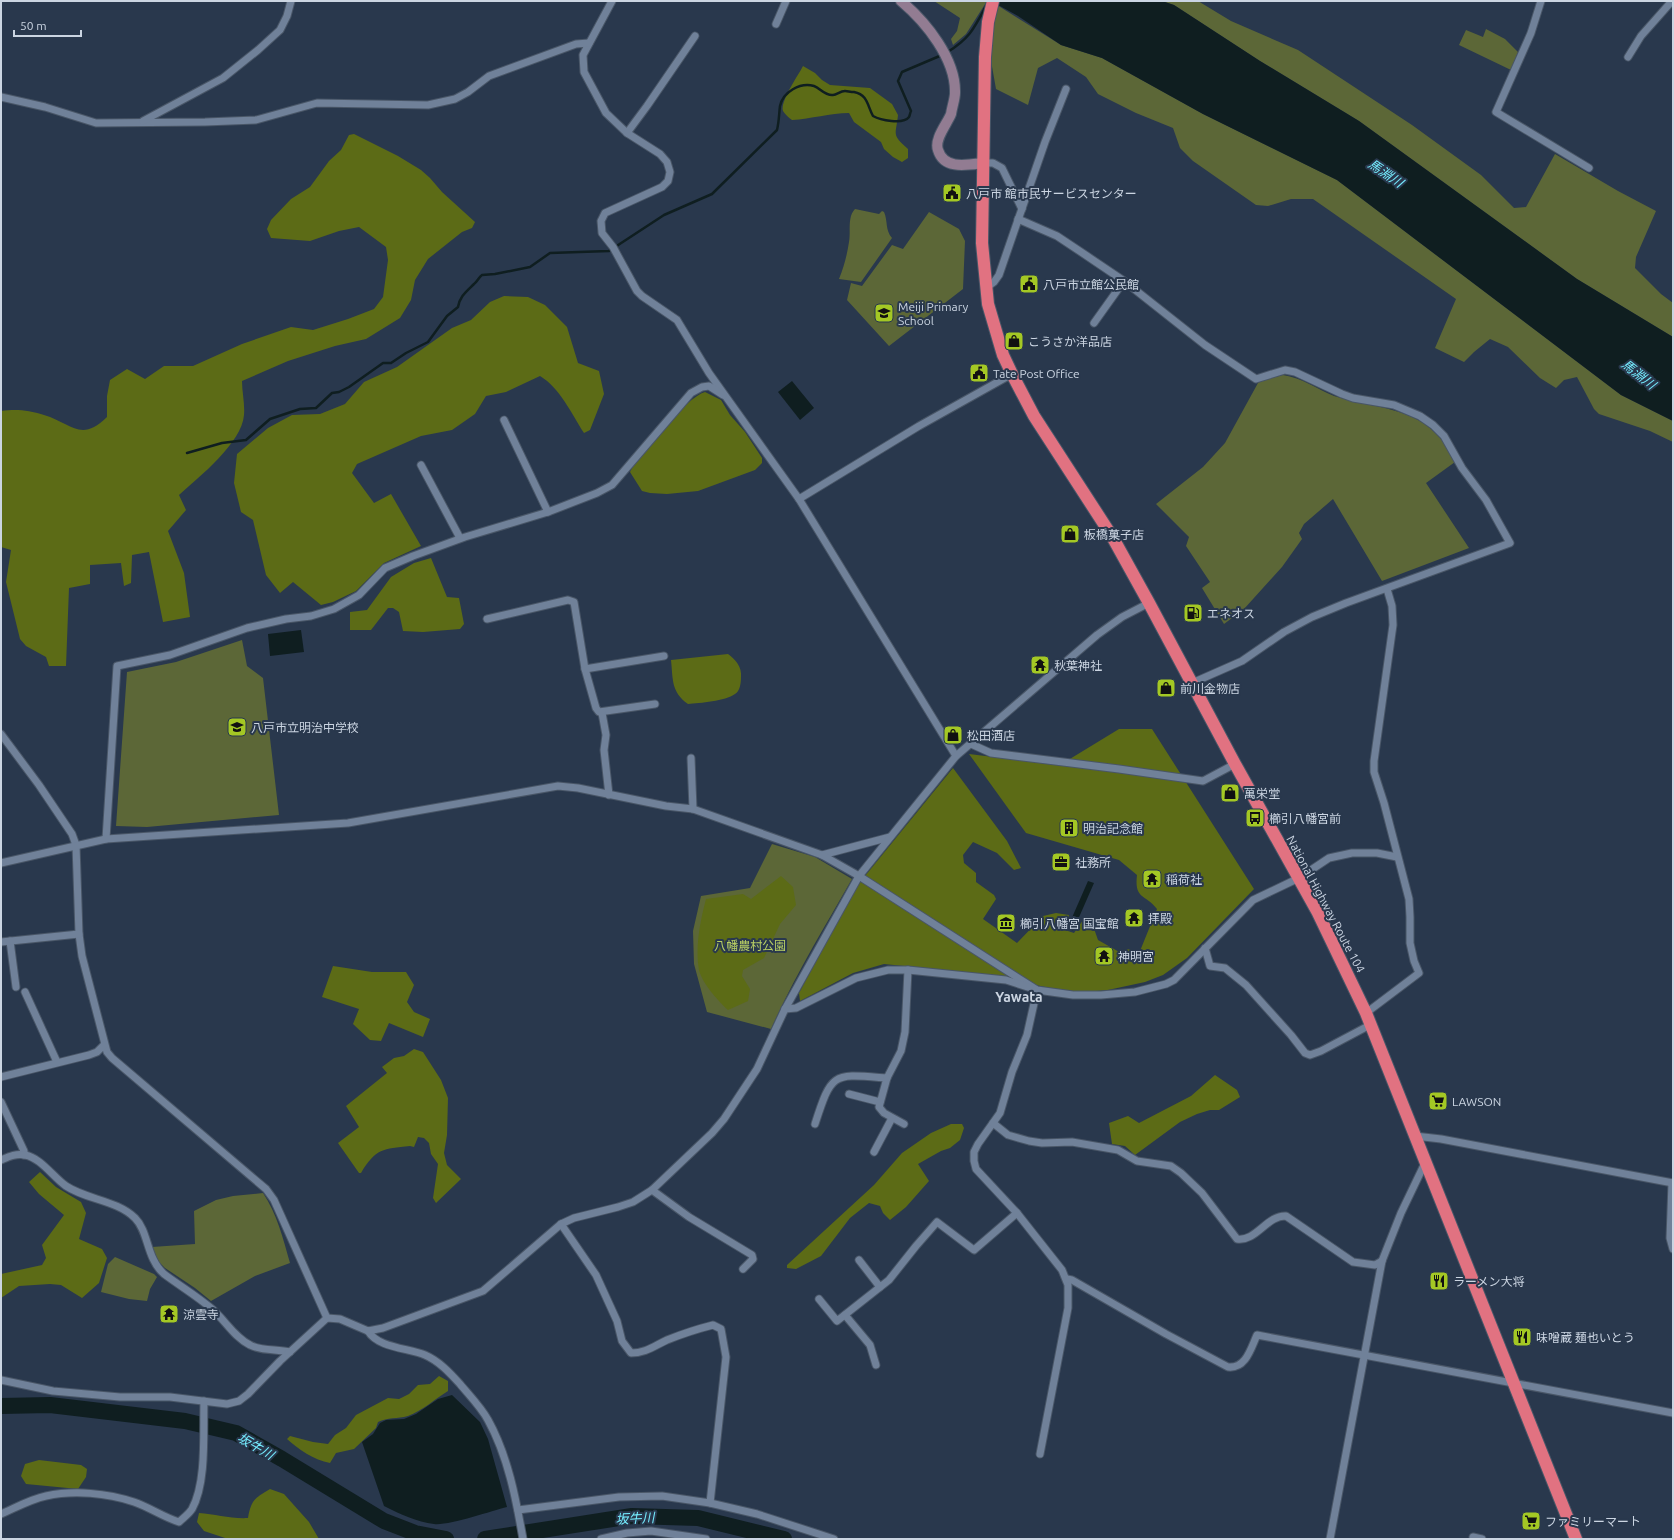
<svg xmlns="http://www.w3.org/2000/svg" width="1674" height="1540" viewBox="0 0 1674 1540" font-family="Ubuntu,'Noto Sans JP',sans-serif">
<rect width="100%" height="100%" fill="#29384d"/>
<g fill="#5c6737">
<polygon points="934,1 987,1 966,34 953,45 951,39 957,31 960,18"/>
<polygon points="1162,1 1198,1 1231,21 1298,50 1412,125 1481,175 1514,208 1526,207 1555,154 1618,191 1656,211 1636,257 1635,268 1661,294 1673,303 1673,337 1577,279 1359,121 1260,61 1174,5"/>
<polygon points="997,5 1061,45 1102,58 1203,114 1337,180 1621,395 1673,421 1673,442 1650,431 1599,414 1594,409 1577,377 1564,380 1556,388 1540,378 1508,347 1490,339 1474,352 1464,362 1435,348 1456,299 1313,199 1291,199 1268,206 1256,205 1193,161 1180,148 1173,128 1136,113 1098,94 1086,77 1057,58 1038,68 1028,105 996,89 985,27"/>
<polygon points="1486,29 1505,39 1518,52 1511,70 1459,45 1466,30 1483,37"/>
<path d="M855,209L879,214L882,211L884,212C888,221 885,230 892,238L861,282L839,279C844,267 847,255 849,242C851,232 847,217 855,209Z"/>
<polygon points="929,212 959,229 965,241 963,289 889,346 847,300 851,283 862,286 892,245 903,249"/>
<path d="M1283,375C1302,378 1317,389 1334,396C1371,408 1414,406 1441,439C1447,446 1451,455 1455,462L1426,483L1469,548L1382,581L1333,499L1304,524L1299,533L1302,539L1282,567L1244,609L1224,624L1202,588L1210,582L1186,546L1189,537L1156,504L1203,467L1225,443L1258,383L1263,380Z"/>
<polygon points="242,640 247,666 263,678 279,815 147,827 116,826 127,672 176,662"/>
<path d="M772,844L815,857L852,879C824,928 794,977 771,1029L707,1012L694,964L693,931L701,896L750,888Z"/>
<path d="M263,1193C277,1214 283,1238 290,1263L255,1276L211,1301L195,1288L165,1268L159,1262L152,1247L195,1244L194,1211L216,1200L233,1196Z"/>
<polygon points="115,1257 154,1274 157,1277 150,1289 147,1301 129,1299 101,1292 108,1264"/>
</g>
<g fill="#5c6b16">
<path d="M803,66L815,73L822,80L830,85L870,88L892,104L898,115C896,135 891,134 908,149V158L902,162L893,157L884,149L881,142L854,122L849,113C830,113 811,119 792,120C789,118 785,114 783,111C780,101 798,76 803,66Z"/>
<path d="M354,134L398,156L421,170L430,178L442,192L475,222L472,228L462,232L428,259L415,280L411,300L400,318L366,339L335,346L288,361L242,381C242,392 245,404 244,415C242,443 199,477 179,495L186,510L168,531L184,573L190,617L163,622L149,552L132,555L131,583L124,586L121,563L90,565V584L69,588L66,666H49L46,657L26,646L20,639L6,582L11,550L1,547V411C17,409 28,410 44,415C71,423 81,443 107,417V396L110,380L127,369L145,379L164,366H193L242,344L291,327L313,330L348,319L374,309L383,297L388,260L386,247L359,227L339,231L310,241L271,238L267,229L271,220L291,199L310,187L329,161L341,150L349,135Z"/>
<path d="M504,296L528,297L545,305L567,327L578,363L599,371L604,394L590,430L584,433C571,413 560,388 540,376L506,392L486,396L475,414L452,430L421,436L357,464L352,473L374,503L391,494L421,546L384,563L356,591L333,602L321,605L293,582L280,593L266,575L253,520L241,512L234,483L237,454L268,428L292,415L320,414L345,404L364,382L397,367L452,328L471,320L490,302Z"/>
<path d="M705,392L721,400L730,415L745,432L762,458V463L755,470L698,491L667,494L650,493L642,491L630,472L633,466C648,448 685,398 705,392Z"/>
<polygon points="431,558 447,597 459,598 464,624 460,629 423,632 403,631 399,612 393,608 388,608 371,630 350,630 350,612 367,610 391,577 414,563"/>
<path d="M728,654C736,660 742,667 741,677C741,683 740,691 735,694C725,701 700,703 688,704C671,692 673,679 671,660Z"/>
<path d="M1119,729H1152L1254,889L1187,958L1163,975L1145,982L1108,990L1074,993L983,974L884,964L853,973L800,1001L799,993L856,887L953,768L1007,841L1021,868L1014,870L997,853L973,842L963,855L964,863L976,873V882L994,895L996,899L983,919L1017,943L1043,916L1056,913L1069,915L1065,930L1074,933L1083,920H1091L1098,940L1121,953L1126,949L1140,951L1157,909C1146,894 1134,900 1137,875L1119,860L1026,833L969,754L1060,765Z"/>
<path d="M781,876L793,887L796,905L780,924L764,958L743,970L742,976L750,989L748,1001L728,1010C718,1001 702,983 699,970C695,947 700,922 706,899L743,894L751,899Z"/>
<polygon points="333,966 372,972 406,972 414,985 407,1002 414,1012 430,1019 423,1037 389,1023 381,1041 370,1040 353,1024 359,1009 322,997"/>
<path d="M414,1049L423,1052L441,1080L448,1098L447,1135L444,1153L447,1165L461,1179L436,1203L433,1198L438,1164L431,1154L429,1143L424,1138L418,1137L414,1147L410,1146C383,1149 376,1148 361,1173H359L338,1143L359,1127L346,1106L387,1073L382,1067L394,1058L404,1056Z"/>
<polygon points="1215,1075 1237,1090 1240,1097 1219,1110 1210,1110 1197,1114 1180,1122 1135,1155 1125,1146 1112,1144 1109,1123 1128,1116 1139,1123 1191,1096"/>
<polygon points="951,1124 962,1124 964,1128 960,1140 950,1148 941,1151 918,1164 929,1181 906,1207 890,1220 883,1213 880,1206 869,1203 850,1218 821,1256 796,1269 787,1268 787,1265 874,1185 902,1153 931,1133"/>
<polygon points="40,1172 56,1187 81,1202 86,1213 79,1239 102,1249 107,1258 99,1283 82,1298 61,1285 50,1284 19,1286 1,1298 1,1274 42,1265 46,1258 42,1245 64,1215 39,1194 29,1182"/>
<path d="M439,1376L448,1381V1391C435,1399 422,1411 408,1416C397,1419 388,1417 378,1422L376,1428L354,1449L336,1453L330,1463C314,1460 298,1449 287,1439L290,1436L313,1442L328,1444L335,1435L346,1428L356,1415L388,1398L399,1399L409,1394L418,1385L430,1384Z"/>
<polygon points="39,1460 81,1465 87,1469 86,1477 78,1489 26,1484 21,1476 25,1464"/>
<path d="M270,1489L284,1494L309,1522L319,1539H228L204,1531L197,1522L199,1513C215,1514 231,1519 248,1518C251,1500 255,1498 270,1489Z"/>
</g>
<g fill="#0f1e20">
<polygon points="991,1 1162,1 1174,5 1260,61 1359,121 1577,279 1673,337 1673,421 1621,395 1337,180 1203,114 1102,58 1061,45 1018,16"/>
<polygon points="792,381 814,408 800,420 778,392"/>
<polygon points="301,630 304,652 270,656 268,634"/>
<polygon points="1088,881 1094,883 1073,931 1067,929"/>
<path d="M452,1395L480,1422L488,1439L507,1507C491,1511 448,1526 434,1524C417,1522 400,1514 384,1506L362,1442L373,1434L380,1423L386,1420L404,1419L416,1414L438,1399Z"/>
</g>
<g fill="none" stroke-linecap="round" stroke-linejoin="round">
<g stroke="#0f1e20" stroke-width="2.5">
<path d="M946,53C969,39 974,29 986,6"/>
<path d="M187,453L222,443L246,440L270,419L300,409L316,408L332,393L339,392L349,387L383,363H391L406,353L428,342L447,316L458,307C460,296 466,292 474,284C477,282 479,277 482,275L495,274L530,267L550,253L609,251L664,215L712,194L777,130C779,122 779,114 780,106C783,92 800,82 814,86C820,88 825,96 833,95C837,95 840,91 845,91C847,91 851,92 854,92C868,95 867,105 873,116C880,120 903,125 909,117C910,115 910,113 911,111L898,81L902,72L942,55"/>
</g>
<g stroke="#0f1e20" stroke-width="16">
<polyline points="1,1406 50,1405 185,1421 236,1433 282,1459 384,1521 415,1533 446,1539"/>
<polyline points="485,1539 632,1516 698,1518 784,1539"/>
</g>
<g stroke="#495667" stroke-width="9">
<g id="street">
<polyline points="612,1 583,55 584,72 606,113 627,133 660,154 667,162 670,172 668,181 662,187 605,213 601,221 602,233 613,247 637,291 642,296 677,320 709,373 799,499 956,756"/>
<polyline points="1541,1 1531,33 1496,112 1589,168"/>
<polyline points="776,24 786,1"/>
<polyline points="1628,57 1641,36 1672,1"/>
<polyline points="1,97 45,107 96,123 205,122 256,120 317,103 428,105 455,99 468,92 489,76 576,44 589,43"/>
<polyline points="143,121 223,78 258,50 280,30 287,16 291,1"/>
<polyline points="627,133 647,106 695,36"/>
<polyline points="983,163 993,163 1002,168 1022,209"/>
<polyline points="1018,219 1057,236 1087,256 1124,281 1205,345 1256,379 1285,370 1295,372 1342,394 1353,398 1394,405 1420,416 1433,425 1444,436 1462,468 1486,500 1510,543 1346,603 1312,617 1284,632 1242,661 1192,683"/>
<polyline points="986,288 994,282 999,275 1045,142 1066,89"/>
<polyline points="1094,323 1124,281"/>
<polyline points="504,420 548,512"/>
<polyline points="421,465 460,538"/>
<polyline points="799,499 919,426 1012,374"/>
<polyline points="487,619 568,600 574,602 585,669 596,708 599,712 655,704"/>
<polyline points="585,669 664,656"/>
<polyline points="602,713 606,735 604,750 609,795"/>
<polyline points="1,734 39,785 72,834 76,845 79,934 82,956 107,1052 112,1058 266,1189 274,1200 327,1318"/>
<polyline points="971,744 991,753 1119,769 1203,781 1235,764"/>
<polyline points="691,758 693,809"/>
<polyline points="106,839 117,666 170,655 247,628 286,619 311,616 334,609 359,595 385,568 413,556 465,537 548,512 597,493 612,485 691,393 702,387 709,386 723,395"/>
<polyline points="822,855 890,837"/>
<polyline points="1,863 106,839 348,823 558,786 578,788 666,806 693,809 822,855 859,876 1037,990 1073,995 1101,995 1135,992 1166,984 1174,980 1253,900 1299,878 1329,858 1352,853 1377,853 1397,857"/>
<polyline points="10,941 16,987"/>
<polyline points="1,942 79,934"/>
<polyline points="1205,948 1210,966 1225,968 1246,985 1291,1035 1305,1053 1310,1055 1321,1051 1370,1025"/>
<polyline points="25,992 57,1062"/>
<polyline points="785,1009 796,1008 856,978 888,970 908,970 1006,980 1037,990 1027,1035 1012,1072 1000,1113 978,1144 974,1152 974,1161 976,1169 1017,1213 1062,1270 1068,1285 1068,1308 1040,1454"/>
<polyline points="1366,1013 1419,973 1414,961 1410,943 1410,917 1409,899 1384,803 1374,772 1374,761 1393,625 1392,606 1387,589"/>
<polyline points="1,1077 89,1055 97,1052 104,1045"/>
<polyline points="849,1094 880,1102"/>
<polyline points="1,1102 24,1151 24,1155"/>
<path d="M993,1123L1008,1135L1029,1141L1042,1143L1072,1142L1118,1150L1137,1161L1171,1166L1181,1173L1202,1193L1237,1239C1256,1242 1267,1215 1286,1216L1353,1262L1375,1265L1382,1261"/>
<path d="M815,1124C832,1071 833,1074 887,1078"/>
<polyline points="904,1124 884,1113 879,1107 887,1078 901,1051 905,1032 908,970"/>
<polyline points="1415,1136 1441,1139 1673,1183"/>
<polyline points="874,1152 892,1118"/>
<path d="M1,1160C8,1157 16,1153 25,1155C41,1158 53,1177 66,1186C87,1200 117,1200 135,1218C149,1232 146,1258 164,1274C180,1286 197,1296 212,1309C225,1320 234,1337 250,1345C261,1351 277,1349 290,1352"/>
<polyline points="1672,1183 1670,1238 1673,1249"/>
<polyline points="652,1190 689,1217 752,1255 753,1259 743,1269"/>
<path d="M561,1224L596,1275L617,1321L622,1341L631,1353C646,1353 654,1346 667,1340C682,1334 697,1329 713,1325L721,1329L726,1357L710,1503"/>
<polyline points="859,1260 880,1287"/>
<path d="M1067,1279L1072,1280L1166,1334L1228,1367C1246,1369 1251,1348 1257,1335L1673,1413"/>
<polyline points="819,1299 837,1321 889,1280 916,1246 937,1222 974,1250 1017,1213"/>
<polyline points="845,1315 870,1345 876,1365"/>
<path d="M368,1331C378,1348 408,1348 425,1355C439,1361 450,1373 460,1384C469,1395 481,1407 488,1420C508,1456 516,1499 523,1539"/>
<polyline points="1,1380 53,1391 120,1397 170,1397 227,1404 239,1401 248,1394 280,1361 327,1318 340,1319 368,1331 383,1328 483,1291 561,1224 574,1218 618,1207 633,1202 652,1190 712,1133 724,1119 757,1069 785,1009 859,876 956,756 1097,635 1122,617 1149,603"/>
<polyline points="518,1510 619,1497 662,1496 710,1503 757,1514 834,1539"/>
<path d="M1,1514C15,1508 31,1499 46,1496C74,1490 107,1493 134,1502C149,1507 163,1517 179,1522C183,1518 189,1514 192,1509C207,1482 203,1432 204,1401"/>
<polyline points="1473,1537 1482,1539"/>
<polyline points="601,1539 627,1533 651,1531 706,1539"/>
<polyline points="1330,1539 1382,1261 1401,1213 1425,1163"/>
</g>
</g>
<g stroke="#495667" stroke-width="12">
<path id="secondary" d="M901,1C926,22 956,59 955,93C955,99 952,107 951,114C947,124 934,139 938,150C944,170 967,165 983,163"/>
</g>
<g stroke="#495667" stroke-width="14">
<polyline id="highway" points="993,1 988,22 985,57 982,243 988,304 1003,355 1012,374 1034,416 1113,538 1149,603 1235,764 1317,911 1366,1013 1576,1539"/>
</g>
<use href="#street" stroke="#708199" stroke-width="7"/>
<use href="#secondary" stroke="#927c92" stroke-width="10"/>
<use href="#highway" stroke="#e17281" stroke-width="12"/>
</g>
<defs>
<g id="civic-square" transform="scale(1)"><rect x="-9" y="-9" width="18" height="18" rx="4" fill="#a4c824" stroke="#29384d"/><path d="M-.6-6.5H3V-4.5H.6V-3L4-1V1h2V6H-6V1h2V-1L-.6-3ZM-1.2 2.5V6h2.4V2.5Z" fill="#111"/></g>
<g id="school-square" transform="scale(1)"><rect x="-9" y="-9" width="18" height="18" rx="4" fill="#a4c824" stroke="#29384d"/><path d="M0-5L7-2L0 1L-7-2ZM-4 1L0 2.5L4 1V4Q0 6-4 4Z" fill="#111"/></g>
<g id="shop-square" transform="scale(1)"><rect x="-9" y="-9" width="18" height="18" rx="4" fill="#a4c824" stroke="#29384d"/><path d="M-5-2.5h2.3a2.7 3.5 0 0 1 5.4 0H5L5.5 6h-11ZM-1.5-2.5h3a1.5 2.3 0 0 0-3 0Z" fill="#111"/></g>
<g id="fuel-square" transform="scale(1)"><rect x="-9" y="-9" width="18" height="18" rx="4" fill="#a4c824" stroke="#29384d"/><path d="M-5.5-6h7V0h2V4h1.3V-2.5L3-4.5l.8-.8L6-3V5H2.5V1h-1V6h-7ZM-4.2-4.7v3.2H.2V-4.7Z" fill="#111"/></g>
<g id="temple-square" transform="scale(1)"><rect x="-9" y="-9" width="18" height="18" rx="4" fill="#a4c824" stroke="#29384d"/><path d="M0-6L5-2H3V0L6.5 2.5H4V6H1.5V3h-3V6H-4V2.5H-6.5L-3 0V-2H-5Z" fill="#111"/></g>
<g id="bus-square" transform="scale(1)"><rect x="-9" y="-9" width="18" height="18" rx="4" fill="#a4c824" stroke="#29384d"/><path d="M-5-6H5V4H4V6H2V4H-2V6H-4V4H-5ZM-3.5-4V0h7V-4ZM-3.5 1.2v1.5H-2V1.2ZM2 1.2v1.5H3.5V1.2Z" fill="#111"/></g>
<g id="building-square" transform="scale(1)"><rect x="-9" y="-9" width="18" height="18" rx="4" fill="#a4c824" stroke="#29384d"/><path d="M-4-6H4V6H1V3H-1V6H-4ZM-2.5-4.3h1.7v1.8h-1.7ZM.8-4.3h1.7v1.8H.8ZM-2.5-1h1.7V.8h-1.7ZM.8-1h1.7V.8H.8Z" fill="#111"/></g>
<g id="office-square" transform="scale(1)"><rect x="-9" y="-9" width="18" height="18" rx="4" fill="#a4c824" stroke="#29384d"/><path d="M-6-3h4V-5.5h4V-3h4V5H-6ZM-1-4.5V-3h2v-1.5ZM-6 0V1H6V0Z" fill="#111"/></g>
<g id="museum-square" transform="scale(1)"><rect x="-9" y="-9" width="18" height="18" rx="4" fill="#a4c824" stroke="#29384d"/><path d="M0-6L6-3V-2H-6V-3ZM-5-1h2V3h-2ZM-1-1h2V3h-2ZM3-1h2V3H3ZM-6 4H6V6H-6Z" fill="#111"/></g>
<g id="supermarket-square" transform="scale(1)"><rect x="-9" y="-9" width="18" height="18" rx="4" fill="#a4c824" stroke="#29384d"/><path d="M-6-5.5h2.5l.6 2H6L4.5 2H-2.5L-4.4-4H-6ZM-1.5 3.2a1.3 1.3 0 1 0 .1 0ZM3 3.2a1.3 1.3 0 1 0 .1 0Z" fill="#111"/></g>
<g id="restaurant-square" transform="scale(1)"><rect x="-9" y="-9" width="18" height="18" rx="4" fill="#a4c824" stroke="#29384d"/><path d="M-5-6h1v4h1v-4h1v4h1v-4h1v5L-1.5 .5V6h-2V.5L-5-1ZM5-6V6H3V1.5H1.5Q1.5-4 5-6Z" fill="#111"/></g>
</defs>
<g fill-rule="evenodd">
<use href="#civic-square" x="952" y="193"/>
<use href="#civic-square" x="1029" y="284"/>
<use href="#school-square" x="884" y="313"/>
<use href="#shop-square" x="1014" y="341"/>
<use href="#civic-square" x="979" y="373"/>
<use href="#shop-square" x="1070" y="534"/>
<use href="#fuel-square" x="1193" y="613"/>
<use href="#temple-square" x="1040" y="665"/>
<use href="#shop-square" x="1166" y="688"/>
<use href="#school-square" x="237" y="727"/>
<use href="#shop-square" x="953" y="735"/>
<use href="#shop-square" x="1230" y="793"/>
<use href="#bus-square" x="1255" y="818"/>
<use href="#building-square" x="1069" y="828"/>
<use href="#office-square" x="1061" y="862"/>
<use href="#temple-square" x="1152" y="879"/>
<use href="#temple-square" x="1134" y="918"/>
<use href="#museum-square" x="1006" y="923"/>
<use href="#temple-square" x="1104" y="956"/>
<use href="#supermarket-square" x="1438" y="1101"/>
<use href="#restaurant-square" x="1439" y="1281"/>
<use href="#temple-square" x="169" y="1314"/>
<use href="#restaurant-square" x="1522" y="1337"/>
<use href="#supermarket-square" x="1531" y="1521"/>
</g>
<g text-anchor="middle" dominant-baseline="central" stroke-width="4" stroke-linejoin="round" paint-order="stroke">
<g font-size="12" fill="#cbd5e2" stroke="#29384d" text-anchor="start">
<text x="966" y="193">八戸市 館市民サービスセンター</text>
<text x="1043" y="284">八戸市立館公民館</text>
<text x="898" y="306">Meiji Primary<tspan x="898" dy="14">School</tspan></text>
<text x="1028" y="341">こうさか洋品店</text>
<text x="993" y="373">Tate Post Office</text>
<text x="1084" y="534">板橋菓子店</text>
<text x="1207" y="613">エネオス</text>
<text x="1054" y="665">秋葉神社</text>
<text x="1180" y="688">前川金物店</text>
<text x="251" y="727">八戸市立明治中学校</text>
<text x="967" y="735">松田酒店</text>
<text x="1244" y="793">萬栄堂</text>
<text x="1269" y="818">櫛引八幡宮前</text>
<text x="1083" y="828">明治記念館</text>
<text x="1075" y="862">社務所</text>
<text x="1166" y="879">稲荷社</text>
<text x="1148" y="918">拝殿</text>
<text x="1020" y="923">櫛引八幡宮 国宝館</text>
<text x="1118" y="956">神明宮</text>
<text x="1452" y="1101">LAWSON</text>
<text x="1453" y="1281">ラーメン大将</text>
<text x="183" y="1314">涼雲寺</text>
<text x="1536" y="1337">味噌蔵 麺也いとう</text>
<text x="1545" y="1521">ファミリーマート</text>
</g>
<g font-size="12" fill="#cbd5e2" stroke="#29384d">
<text transform="translate(1326 904) rotate(62)">National Highway Route 104</text>
</g>
<g font-size="12" fill="#b9d064" stroke="#29384d">
<text x="750" y="945">八幡農村公園</text>
</g>
<g font-size="13" font-style="italic" fill="#75edff" stroke="#29384d">
<text transform="translate(1386 173) rotate(34)">馬淵川</text>
<text transform="translate(1639 374) rotate(38)">馬淵川</text>
<text transform="translate(256 1446) rotate(30)">坂牛川</text>
<text transform="translate(635 1518) rotate(-3)">坂牛川</text>
</g>
<g font-size="14" font-weight="bold" fill="#cbd5e2" stroke="#29384d">
<text x="1019" y="997">Yawata</text>
</g>
</g>
<rect width="1674" height="1540" fill="none" stroke="#cbd5e2" stroke-width="4"/>
<path d="M14 30v6h67v-6" fill="none" stroke="#cbd5e2" stroke-width="2"/>
<text x="20" y="30" font-size="12" fill="#cbd5e2" stroke="#29384d" stroke-width="3" paint-order="stroke">50 m</text>
</svg>
